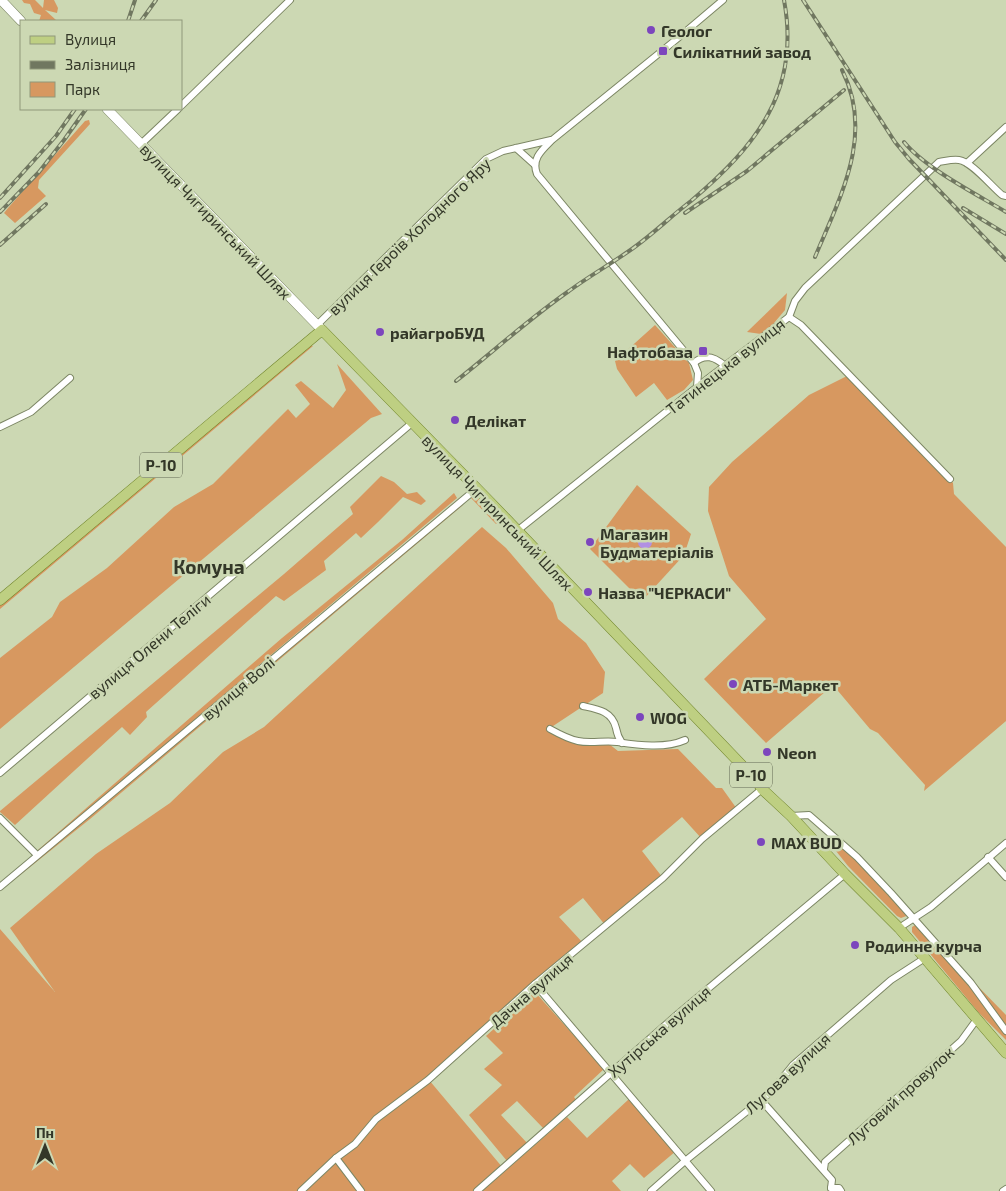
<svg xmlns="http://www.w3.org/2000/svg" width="1006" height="1191" viewBox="0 0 1006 1191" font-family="'Exo 2',sans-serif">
<rect width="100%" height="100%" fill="#ccd8b3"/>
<g fill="#d79860">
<polygon points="22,0 35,0 43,8 44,0 54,0 58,8 57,13 45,10 56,20 56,21 39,21 41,15 34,13 30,4 24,3"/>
<polygon points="89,120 90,124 39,180 38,188 46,196 15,223 4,213 8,208 85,121"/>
<polygon points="787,293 785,310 769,329 761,334 747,332"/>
<polygon points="655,325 689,363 693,380 684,390 667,400 654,383 636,397 617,369 615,361"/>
<polygon points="310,345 313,346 0,609 0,604"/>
<polygon points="337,364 382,414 371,418 0,729 0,658 52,617 60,602 107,568 174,507 213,484 288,409 296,418 310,404 295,385 301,381 333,408 346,390"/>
<polygon points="849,375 950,479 953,483 954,494 1006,547 1006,721 924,791 925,785 878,733 870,729 833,685 766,743 704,679 766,619 729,576 708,511 709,487 732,462 809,395"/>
<polygon points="381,476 394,482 407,494 417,492 426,501 421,505 403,497 378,522 361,538 356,533 324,561 326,570 284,601 276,596 146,712 147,717 130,735 122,727 15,825 0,812 0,811 284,574 353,514 350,507"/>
<polygon points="637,485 691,534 684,555 642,601 590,549"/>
<polygon points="477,492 502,519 496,524 470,497"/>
<polygon points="454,493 457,498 40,850 38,850 282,638 402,540"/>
<polygon points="461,503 463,505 90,819 0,891 0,889"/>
<polygon points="482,527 506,548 553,603 558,619 586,643 605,672 603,693 547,730 569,742 599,745 609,744 618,751 678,749 716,788 722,788 737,809 702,839 682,817 642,851 663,878 606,926 583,898 559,917 584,944 429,1080 503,1168 477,1191 0,1191 0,929 55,992 10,928 96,854 170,803 223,752 264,727"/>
<polygon points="835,840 842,844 909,915 901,918 897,916 848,866 832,846"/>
<polygon points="917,924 1006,1015 1006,1040 979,1013 912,932 912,927"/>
<polygon points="535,992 604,1069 574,1097 577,1101 544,1129 517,1101 501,1115 528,1144 507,1161 469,1115 502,1085 484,1069 503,1053 486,1036"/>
<polygon points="629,1099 676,1151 644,1178 630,1164 612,1181 621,1191 482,1191 567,1117 587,1138"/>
</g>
<circle fill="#b190e3" cx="645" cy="542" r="7"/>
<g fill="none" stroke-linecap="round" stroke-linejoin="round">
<g stroke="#7c8664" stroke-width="8">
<g id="minor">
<polyline points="181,106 290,0"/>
<polyline points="141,144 178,109"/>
<polyline points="516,148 535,165"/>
<polyline points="967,163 1006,127"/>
<polyline points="789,317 801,325 950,479"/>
<polyline points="317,325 486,159 503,151 551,140"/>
<path d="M694,363C705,353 715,357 725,366"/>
<path d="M697,387L698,373L694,363L537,174C531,159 542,150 552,140L678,38L723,0"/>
<polyline points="0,427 31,412 70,378"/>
<path d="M517,531L697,387L789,317L795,301L805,288L939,162C946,161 952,159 959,160C972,162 991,186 1002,195L1006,196"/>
<path d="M583,706C597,709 612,711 616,728C617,734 618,737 622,743"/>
<path d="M550,729C559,734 568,739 578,741C591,744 604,740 617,742C638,745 665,749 685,740"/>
<polyline points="0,773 412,423"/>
<polyline points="791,816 809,815 857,857 891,893 971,983 1006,1031"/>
<polyline points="0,818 37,855"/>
<polyline points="988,857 1006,877"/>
<polyline points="0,887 476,489"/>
<polyline points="899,928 931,907 1006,843"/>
<polyline points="535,984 711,1191"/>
<polyline points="761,1100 832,1180 831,1188"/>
<polyline points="336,1158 361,1191"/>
<polyline points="824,1169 825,1162 961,1041 977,1019"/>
<polyline points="831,1188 839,1188 841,1191"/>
<polyline points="301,1191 336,1158 355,1144 376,1119 428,1080 535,984 663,878 702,839 762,789"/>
<polyline points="477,1191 679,1013 845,874"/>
<polyline points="651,1191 685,1161 771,1092 793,1065 891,980 925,958"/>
<polyline points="1003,1191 1006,1189"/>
</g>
</g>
<g stroke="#7c8664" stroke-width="10">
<g id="secondary">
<polyline points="1,0 21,21"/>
<polyline points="107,109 322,330"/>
</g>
</g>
<g stroke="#71852c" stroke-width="11">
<polyline id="primary" points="0,600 322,330 490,502 755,779 762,789 791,816 845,874 899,928 1006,1053"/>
</g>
<use href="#minor" stroke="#fff" stroke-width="6"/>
<use href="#secondary" stroke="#fff" stroke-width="9"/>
<use href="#primary" stroke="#becf82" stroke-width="10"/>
<g stroke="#707760" stroke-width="4">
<g id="rail">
<polyline points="803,0 895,142 909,159 1006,260"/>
<polyline points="128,21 135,0"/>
<polyline points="141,21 156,0"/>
<path d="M904,142C925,168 976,194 1006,212"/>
<polyline points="0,198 56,136 75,109"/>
<polyline points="963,208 1006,234"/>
<polyline points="0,212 39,172 64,140 86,109"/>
<polyline points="685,213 747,171 844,90"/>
<polyline points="0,245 46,204"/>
<path d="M815,257C840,197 875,135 842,70"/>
<path d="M456,381C494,351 530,318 569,291C588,277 609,265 629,251C651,236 670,217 691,201C756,146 801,91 784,0"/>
</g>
</g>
<use href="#rail" stroke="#ccd8b3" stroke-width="2" stroke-dasharray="5.5" stroke-linecap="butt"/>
</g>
<g fill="#7c46bd" stroke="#ccd8b3" stroke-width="2">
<circle cx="651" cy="30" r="5"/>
<rect x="658" y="46" width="10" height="10" rx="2.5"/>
<circle cx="380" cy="332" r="5"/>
<rect x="698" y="346" width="10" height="10" rx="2.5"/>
<circle cx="455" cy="420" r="5"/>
<circle cx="590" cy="542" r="5"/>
<circle cx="588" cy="592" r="5"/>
<circle cx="733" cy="684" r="5"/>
<circle cx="640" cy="717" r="5"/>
<circle cx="767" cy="752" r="5"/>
<circle cx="761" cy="842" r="5"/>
<circle cx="855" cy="945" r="5"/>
</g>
<g text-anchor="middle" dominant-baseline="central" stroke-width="5" stroke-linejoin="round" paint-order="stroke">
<g fill="#ccd8b3" stroke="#616752" stroke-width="1">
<rect x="140" y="452.5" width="42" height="25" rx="4"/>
<rect x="730" y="762.5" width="42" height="25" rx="4"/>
</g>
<g font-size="15" font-weight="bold" fill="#333728">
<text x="161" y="465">Р-10</text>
<text x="751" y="775">Р-10</text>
</g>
<g font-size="16" font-weight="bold" fill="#333728" stroke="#ccd8b3" text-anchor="start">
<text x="661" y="30">Геолог</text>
<text x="673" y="51">Силікатний завод</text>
<text x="390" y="332">райагроБУД</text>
<text x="693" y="351" text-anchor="end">Нафтобаза</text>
<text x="465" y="420">Делікат</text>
<text x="600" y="533">Магазин<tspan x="600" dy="18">Будматеріалів</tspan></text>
<text x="598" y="592">Назва "ЧЕРКАСИ"</text>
<text x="743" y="684">АТБ-Маркет</text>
<text x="650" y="717">WOG</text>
<text x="777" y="752">Neon</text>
<text x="771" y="842">MAX BUD</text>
<text x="865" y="945">Родинне курча</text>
</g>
<g font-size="16" fill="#333728" stroke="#ccd8b3">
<text transform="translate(216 221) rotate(46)">вулиця Чигиринський Шлях</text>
<text transform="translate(409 236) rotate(-44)">вулиця Героїв Холодного Яру</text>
<text transform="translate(725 366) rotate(-38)">Татинецька вулиця</text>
<text transform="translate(498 512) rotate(46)">вулиця Чигиринський Шлях</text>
<text transform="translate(149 646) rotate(-40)">вулиця Олени Теліги</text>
<text transform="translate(238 688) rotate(-40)">вулиця Волі</text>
<text transform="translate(531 990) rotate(-41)">Дачна вулиця</text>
<text transform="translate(659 1031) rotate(-41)">Хутірська вулиця</text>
<text transform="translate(787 1073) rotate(-43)">Лугова вулиця</text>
<text transform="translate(900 1095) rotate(-42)">Луговий провулок</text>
</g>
<g font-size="19" font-weight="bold" fill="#333728" stroke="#ccd8b3">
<text x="209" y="566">Комуна</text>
</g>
</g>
<rect x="20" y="20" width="162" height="90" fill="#ccd8b3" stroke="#8f987b"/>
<rect x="30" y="36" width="25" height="8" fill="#becf82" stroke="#8f987b"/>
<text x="65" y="45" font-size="15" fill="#333728">Вулиця</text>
<rect x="30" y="61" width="25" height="8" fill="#707760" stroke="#8f987b"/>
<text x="65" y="70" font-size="15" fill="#333728">Залізниця</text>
<rect x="30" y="82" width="25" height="15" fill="#d79860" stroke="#8f987b"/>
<text x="65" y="95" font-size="15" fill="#333728">Парк</text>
<g transform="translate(45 1146)" stroke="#ccd8b3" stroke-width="4" paint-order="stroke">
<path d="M0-4L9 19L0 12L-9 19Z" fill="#333728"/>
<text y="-8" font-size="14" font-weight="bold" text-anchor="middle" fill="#333728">Пн</text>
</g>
</svg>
